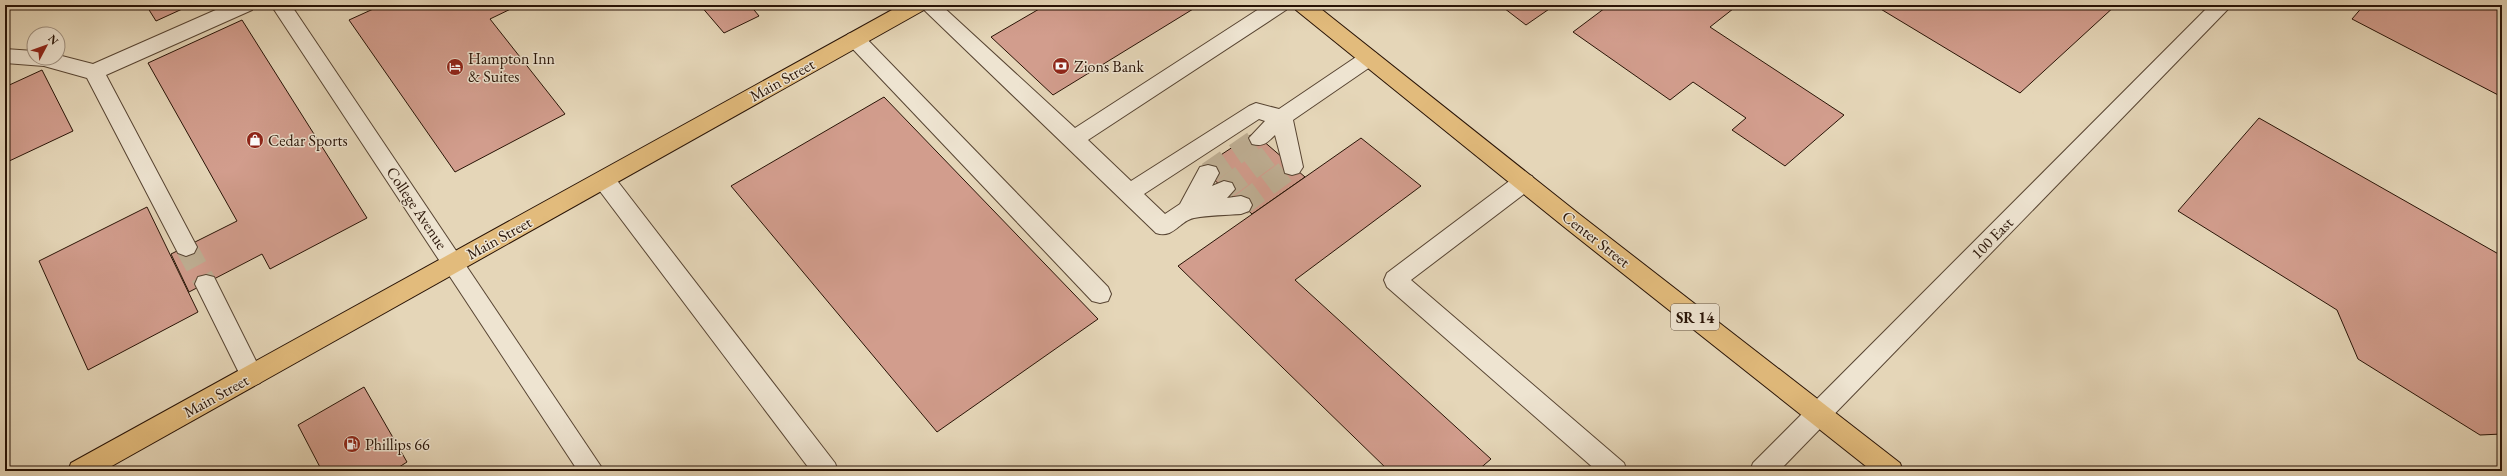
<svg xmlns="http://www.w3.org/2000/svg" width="2507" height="476" viewBox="0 0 2507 476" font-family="'EB Garamond',serif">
<rect width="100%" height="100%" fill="#e5d6b8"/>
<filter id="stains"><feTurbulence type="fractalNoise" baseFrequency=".005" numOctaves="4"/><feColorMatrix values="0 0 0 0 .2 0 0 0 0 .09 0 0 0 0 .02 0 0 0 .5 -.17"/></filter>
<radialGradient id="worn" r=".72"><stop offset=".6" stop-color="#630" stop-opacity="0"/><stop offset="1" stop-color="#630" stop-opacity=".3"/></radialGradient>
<g fill="#d29d8d" stroke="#281306">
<polygon points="146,5 191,5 156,21"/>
<polygon points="382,5 519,5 490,19 565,114 455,172 349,20"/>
<polygon points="700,5 750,5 759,16 724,33"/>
<polygon points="1046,5 1197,5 1198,6 1053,95 991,37"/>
<polygon points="1500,5 1555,5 1526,25"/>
<polygon points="1609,5 1738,5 1710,27 1844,115 1785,166 1732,130 1746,118 1693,82 1670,100 1573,32"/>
<polygon points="1874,5 2116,5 2020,93"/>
<polygon points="2364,5 2502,5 2502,97 2352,19"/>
<polygon points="242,20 367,218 270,269 262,254 189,292 171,254 237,221 148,63"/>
<polygon points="42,70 73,131 5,163 5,87"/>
<polygon points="884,97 1098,319 937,432 731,186"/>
<polygon points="2259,118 2502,256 2502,434 2480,435 2358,359 2337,310 2178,211"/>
<polygon points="1254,133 1305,177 1252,214 1201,168"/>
<polygon points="1361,138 1421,186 1295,280 1491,459 1477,471 1389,471 1178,266"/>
<polygon points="147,207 198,312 88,370 39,261"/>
<polygon points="364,387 407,462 393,471 322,471 298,425"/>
</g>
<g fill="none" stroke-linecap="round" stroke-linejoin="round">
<g stroke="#bfaf94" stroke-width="22" stroke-dasharray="22 11" stroke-linecap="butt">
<polyline points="1208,173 1259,138"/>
<polyline points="1224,189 1275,151"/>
<polyline points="1241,205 1292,167"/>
<polyline points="186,247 206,284"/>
</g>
<g stroke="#574432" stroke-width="2">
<g id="minor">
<polygon points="227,5 255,5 252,10 106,75 197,247 194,253 186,256 178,253 87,78 44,66 5,63 5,49 34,51 34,58 58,58 58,55 93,64"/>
<polygon points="271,5 291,5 604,471 578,471"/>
<path d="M919,5H941L1075,128L1265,5H1289L1286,10L1088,140L1131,181L1249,106L1256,103L1279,109L1362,53L1369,51L1376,53L1379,58L1376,63L1293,120L1303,167L1299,173L1292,175L1285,173L1275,135C1267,143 1263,147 1252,144L1249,138L1265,121L1259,119L1144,194L1165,214L1180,204L1200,167L1208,165L1216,167L1219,173L1212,186L1224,181L1232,183L1235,189L1227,198L1241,196L1249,199L1252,205L1249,211L1241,214C1226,215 1209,215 1194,218C1179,221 1174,239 1156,233Z"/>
<polygon points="2210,5 2232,5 1779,471 1750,471 1753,463"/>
<polygon points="855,32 862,34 1108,287 1111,294 1108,301 1100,303 1092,301 848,44 845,39 848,34"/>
<polygon points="604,172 612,174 835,463 838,471 811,471 596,186 593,180 596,174"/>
<polygon points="1524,174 1532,176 1535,182 1532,188 1411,280 1624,463 1627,471 1597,471 1387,287 1384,280 1387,273 1516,176"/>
<polygon points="206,275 214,277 260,369 264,376 260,383 252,386 244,383 195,284 198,277"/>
</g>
</g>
<g stroke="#281306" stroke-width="2">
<g id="major">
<polygon points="901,5 927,5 924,10 103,471 68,471 71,463"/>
<polygon points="1293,5 1316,5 1579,214 1900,463 1903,471 1872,471 1563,226 1296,10"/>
</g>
</g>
<use href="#minor" fill="#eee4d1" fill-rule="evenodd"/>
<use href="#major" fill="#e2bb7c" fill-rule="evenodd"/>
</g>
<defs>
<g id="bank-disc" transform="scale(0.9)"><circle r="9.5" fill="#8f2418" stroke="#eee4d1"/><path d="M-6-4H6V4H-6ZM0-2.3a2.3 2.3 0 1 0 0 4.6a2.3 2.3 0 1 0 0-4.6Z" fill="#fff"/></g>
<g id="hotel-disc" transform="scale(0.9)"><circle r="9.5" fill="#8f2418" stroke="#eee4d1"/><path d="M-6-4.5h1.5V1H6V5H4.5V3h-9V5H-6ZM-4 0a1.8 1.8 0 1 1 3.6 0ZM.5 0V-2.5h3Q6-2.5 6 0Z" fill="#fff"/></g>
<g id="shop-disc" transform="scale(0.9)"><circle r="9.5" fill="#8f2418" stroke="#eee4d1"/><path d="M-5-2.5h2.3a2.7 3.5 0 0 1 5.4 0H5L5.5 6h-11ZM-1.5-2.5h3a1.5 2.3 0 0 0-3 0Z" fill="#fff"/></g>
<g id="fuel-disc" transform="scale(0.9)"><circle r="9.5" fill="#8f2418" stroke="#eee4d1"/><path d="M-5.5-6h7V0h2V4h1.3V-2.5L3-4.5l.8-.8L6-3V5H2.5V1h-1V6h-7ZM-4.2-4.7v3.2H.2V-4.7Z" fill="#fff"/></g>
</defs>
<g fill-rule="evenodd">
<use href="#bank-disc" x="1061" y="66"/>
<use href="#hotel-disc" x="455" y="67"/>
<use href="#shop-disc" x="255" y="140"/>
<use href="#fuel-disc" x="352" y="444"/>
</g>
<g text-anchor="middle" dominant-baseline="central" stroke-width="3" stroke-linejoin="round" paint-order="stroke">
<rect fill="#eee4d1" stroke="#635243" stroke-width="1" x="1671" y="304" width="48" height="26" rx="3"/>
<g font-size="15" font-weight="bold" fill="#281306">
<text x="1695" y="317">SR 14</text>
</g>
<g font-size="16" fill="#281306" stroke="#eee4d1" text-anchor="start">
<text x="468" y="58">Hampton Inn<tspan x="468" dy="18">&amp; Suites</tspan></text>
<text x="1074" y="66">Zions Bank</text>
<text x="268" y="140">Cedar Sports</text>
<text x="365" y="444">Phillips 66</text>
</g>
<g font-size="16" fill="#281306" stroke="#eee4d1">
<text transform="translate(782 80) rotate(-29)">Main Street</text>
<text transform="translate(417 208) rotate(56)">College Avenue</text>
<text transform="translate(499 238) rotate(-29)">Main Street</text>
<text transform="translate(1992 238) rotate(-45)">100 East</text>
<text transform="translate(1596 239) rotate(38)">Center Street</text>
<text transform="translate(216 396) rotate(-29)">Main Street</text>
</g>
</g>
<rect width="2507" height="476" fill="none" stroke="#e5d6b8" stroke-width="20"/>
<rect x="6" y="6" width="2495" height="464" fill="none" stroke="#281306" stroke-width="2"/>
<rect x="10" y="10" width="2487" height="456" fill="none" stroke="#281306"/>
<g transform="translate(46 46) rotate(49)"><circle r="19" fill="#eee4d1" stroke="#9f9080"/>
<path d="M0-3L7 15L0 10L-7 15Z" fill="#8f2418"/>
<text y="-6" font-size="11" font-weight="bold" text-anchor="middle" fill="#281306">N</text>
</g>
<rect width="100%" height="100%" filter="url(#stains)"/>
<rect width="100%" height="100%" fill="url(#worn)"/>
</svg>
